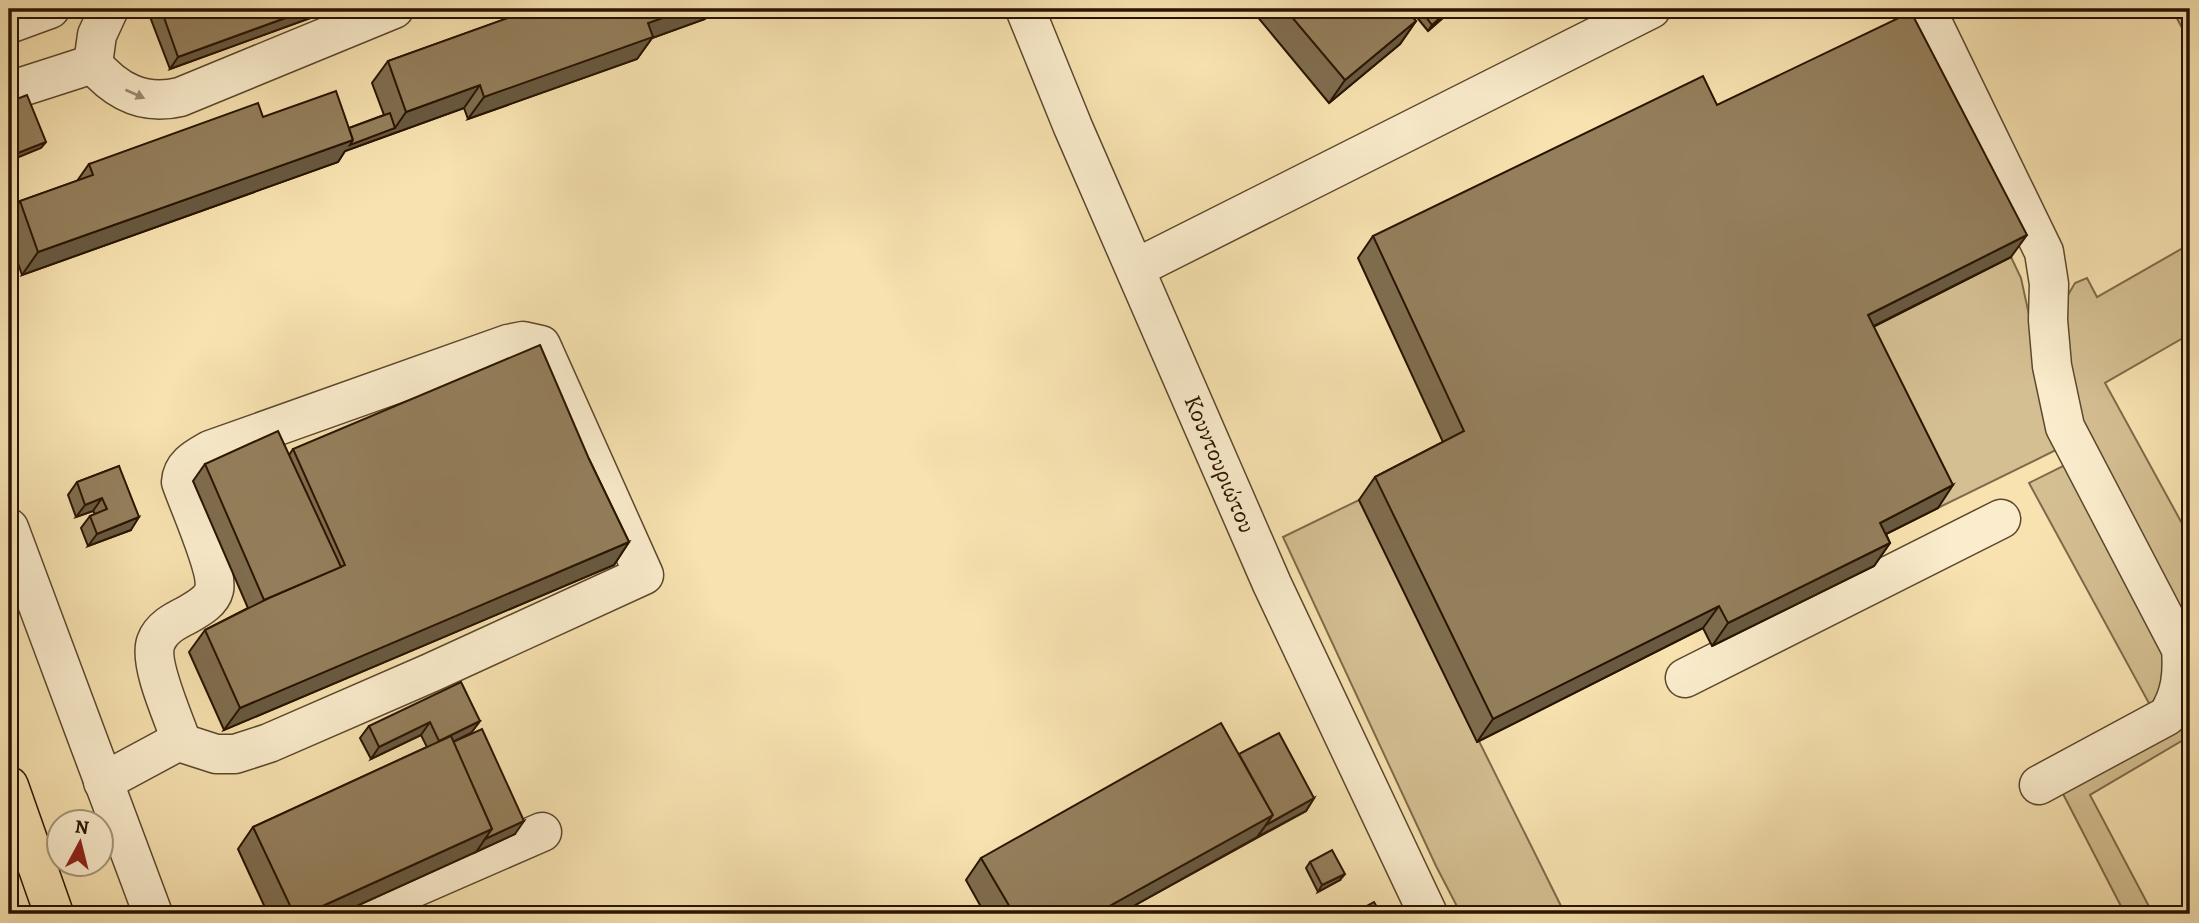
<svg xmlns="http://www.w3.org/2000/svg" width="2199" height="923" viewBox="0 0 2199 923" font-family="Alegreya,serif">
<rect width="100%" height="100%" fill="#f7e2b0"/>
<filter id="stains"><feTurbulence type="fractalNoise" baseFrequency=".00286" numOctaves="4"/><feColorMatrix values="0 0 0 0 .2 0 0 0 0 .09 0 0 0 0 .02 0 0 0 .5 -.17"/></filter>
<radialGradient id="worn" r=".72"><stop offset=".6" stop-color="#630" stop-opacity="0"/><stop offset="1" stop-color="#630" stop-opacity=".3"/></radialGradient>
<g fill="#d4bf92" stroke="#7e6a4a" stroke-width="2">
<polygon points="2172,9 2190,9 2190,43"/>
<polygon points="2190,244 2190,334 2105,383 2190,538 2190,636 2078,423 2065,364 2065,300 2075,283 2087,278 2097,297"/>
<polygon points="2011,257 2021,278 2058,449 1938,508 1852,337"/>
<polygon points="2065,465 2159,638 2167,677 2151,707 2029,483"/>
<polygon points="1359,500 1565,914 1461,914 1436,866 1283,537"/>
<polygon points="2190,696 2190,736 2090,795 2153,914 2125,914 2061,790"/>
</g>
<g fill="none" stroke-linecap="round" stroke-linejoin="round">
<g stroke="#5c482d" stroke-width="41">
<g id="minor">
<polyline points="1025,9 1073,127 1272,584 1428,914"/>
<path d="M1926,9L2044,252L2049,284L2048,320L2052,366L2065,427L2181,649C2183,673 2181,695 2167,716L2039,785"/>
<polyline points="9,24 50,9"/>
<polyline points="93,64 97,35 109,9"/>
<path d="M9,91L93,64C116,91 143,106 180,97L394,9"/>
<polyline points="1136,268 1651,9"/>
<path d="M523,341L541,345L644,575L430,673L269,743L235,754H216L185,744L181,740C174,719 148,663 156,642C161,628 175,621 187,615C197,609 211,602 214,590C219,571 188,503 181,482C182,465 196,458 210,450L508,344Z"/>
<polyline points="9,528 153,914"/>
<polyline points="1685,678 2001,519"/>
<polyline points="103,782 181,740"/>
<polyline points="354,914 542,832"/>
</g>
</g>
<g stroke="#291401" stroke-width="41">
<polyline id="highway" points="9,786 54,914"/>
</g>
<use href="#minor" stroke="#faeccc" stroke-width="38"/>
<use href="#highway" stroke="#f7e2b0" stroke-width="38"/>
</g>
<g fill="#7f6d4f" stroke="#291401" stroke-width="2">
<polygon points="147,9 335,9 170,69"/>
<polygon points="533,9 712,9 705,19 652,38 637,59 468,119 464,108 345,151 338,162 22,275 9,237 9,217 20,201 77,181 89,164 349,128 384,115 372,83 388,61"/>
<polygon points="1251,9 1405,9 1416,21 1400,44 1329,103"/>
<polygon points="1410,9 1453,9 1428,31"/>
<polygon points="1373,236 2011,257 1873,327 1938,508 1886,534 1890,543 1874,566 1712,646 1703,628 1477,742 1359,500 1375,477 1443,442 1358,258"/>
<polygon points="293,449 589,459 629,542 614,565 224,730 189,652 205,630 248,608 193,481 205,464 289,455"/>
<polygon points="119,466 131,530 88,546 81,528 90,516 95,514 93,511 76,517 68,495 77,482"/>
<polygon points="2190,470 2190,483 2186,476"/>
<polygon points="480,721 471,733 515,834 339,914 268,914 238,849 253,827 427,747 421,735 371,759 360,738 369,726"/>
<polygon points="1239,754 1314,798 1306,811 1119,914 985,914 966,880 981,858"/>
<polygon points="1310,862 1340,880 1318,892 1306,868"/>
</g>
<g fill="#685940" stroke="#291401" stroke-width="2">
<polygon points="310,9 335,9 170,69 178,57"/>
<polygon points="688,9 712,9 705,19 652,38 637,59 468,119 484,97 648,23"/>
<polygon points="1450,9 1453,9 1428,31 1432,25"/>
<polygon points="1416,21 1400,44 1329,103 1345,80"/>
<polygon points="480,85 464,108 345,151 338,162 22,275 38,252 353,140 395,128 406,112"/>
<polygon points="46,142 41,148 9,161 10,156"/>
<polygon points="2027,235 2011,257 1852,337 1868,315"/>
<polygon points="1953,485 1938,508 1864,545 1880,523"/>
<polygon points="102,498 93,511 76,517 85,505"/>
<polygon points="139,517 131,530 88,546 97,534"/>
<polygon points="629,542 614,565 224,730 240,708"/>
<polygon points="1890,543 1874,566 1712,646 1728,623"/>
<polygon points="1719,606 1703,628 1477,742 1493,719"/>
<polygon points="480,721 471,733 430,753 439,741"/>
<polygon points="430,722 421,735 371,759 379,747"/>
<polygon points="1314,798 1306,811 1257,837 1266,825"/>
<polygon points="1273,815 1257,837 1119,914 1095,914"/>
<polygon points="524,821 515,834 476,852 485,839"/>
<polygon points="492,829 476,852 339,914 305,914"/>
<polygon points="1345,874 1340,880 1318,892 1322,885"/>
</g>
<g fill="#947f5c" stroke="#291401" stroke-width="2">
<polygon points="161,9 310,9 178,57"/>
<polygon points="533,9 688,9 648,23 653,37 484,97 480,85 406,112 388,61"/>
<polygon points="1285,9 1405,9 1416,21 1345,80"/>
<polygon points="1420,9 1450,9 1432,25"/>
<polygon points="1911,12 2027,235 1868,315 1953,485 1880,523 1890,543 1728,623 1719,606 1493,719 1375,477 1464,431 1373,236 1703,76 1717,105"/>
<polygon points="336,91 353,140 38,252 20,201 93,175 89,164 258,103 263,117"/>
<polygon points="27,95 46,142 10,156 9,153 9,102"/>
<polygon points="390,113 395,128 350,145 353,140 349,128"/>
<polygon points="540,345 589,459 629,542 240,708 205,630 269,598 345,565 293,449"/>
<polygon points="278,431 341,567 264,600 205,464"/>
<polygon points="119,466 139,517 97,534 90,516 107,509 102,498 85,505 77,482"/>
<polygon points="461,682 480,721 439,741 430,722 379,747 369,726"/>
<polygon points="1221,723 1273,815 1095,914 1014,914 981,858"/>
<polygon points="482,729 524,821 485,839 492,829 453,742"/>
<polygon points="1279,733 1314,798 1266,825 1273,815 1239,754"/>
<polygon points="451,736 492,829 305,914 294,914 253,827"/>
<polygon points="1332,850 1345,874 1322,885 1310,862"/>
<polygon points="1374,902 1381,914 1352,914"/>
</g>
<defs><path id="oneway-solid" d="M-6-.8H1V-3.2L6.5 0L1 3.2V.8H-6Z" transform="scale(1.75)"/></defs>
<use fill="#9c8b71" href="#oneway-solid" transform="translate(135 94) rotate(24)"/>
<g text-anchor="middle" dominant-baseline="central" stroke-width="5" stroke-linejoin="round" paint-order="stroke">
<g font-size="24" fill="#291401" stroke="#faeccc">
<text transform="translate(1220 464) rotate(67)">Κουντουριώτου</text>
</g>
</g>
<rect width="2199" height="923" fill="none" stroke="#f7e2b0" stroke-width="35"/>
<rect x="10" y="10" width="2178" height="902" fill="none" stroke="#291401" stroke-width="3.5"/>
<rect x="18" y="18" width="2164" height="888" fill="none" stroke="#291401" stroke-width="2"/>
<g transform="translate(80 843) rotate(7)"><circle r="33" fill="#faeccc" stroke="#a6967b" stroke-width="2"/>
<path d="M0-5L12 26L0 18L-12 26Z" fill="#8f2418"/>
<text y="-10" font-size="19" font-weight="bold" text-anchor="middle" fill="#291401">N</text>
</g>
<rect width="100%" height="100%" filter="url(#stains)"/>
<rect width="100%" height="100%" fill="url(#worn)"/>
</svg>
